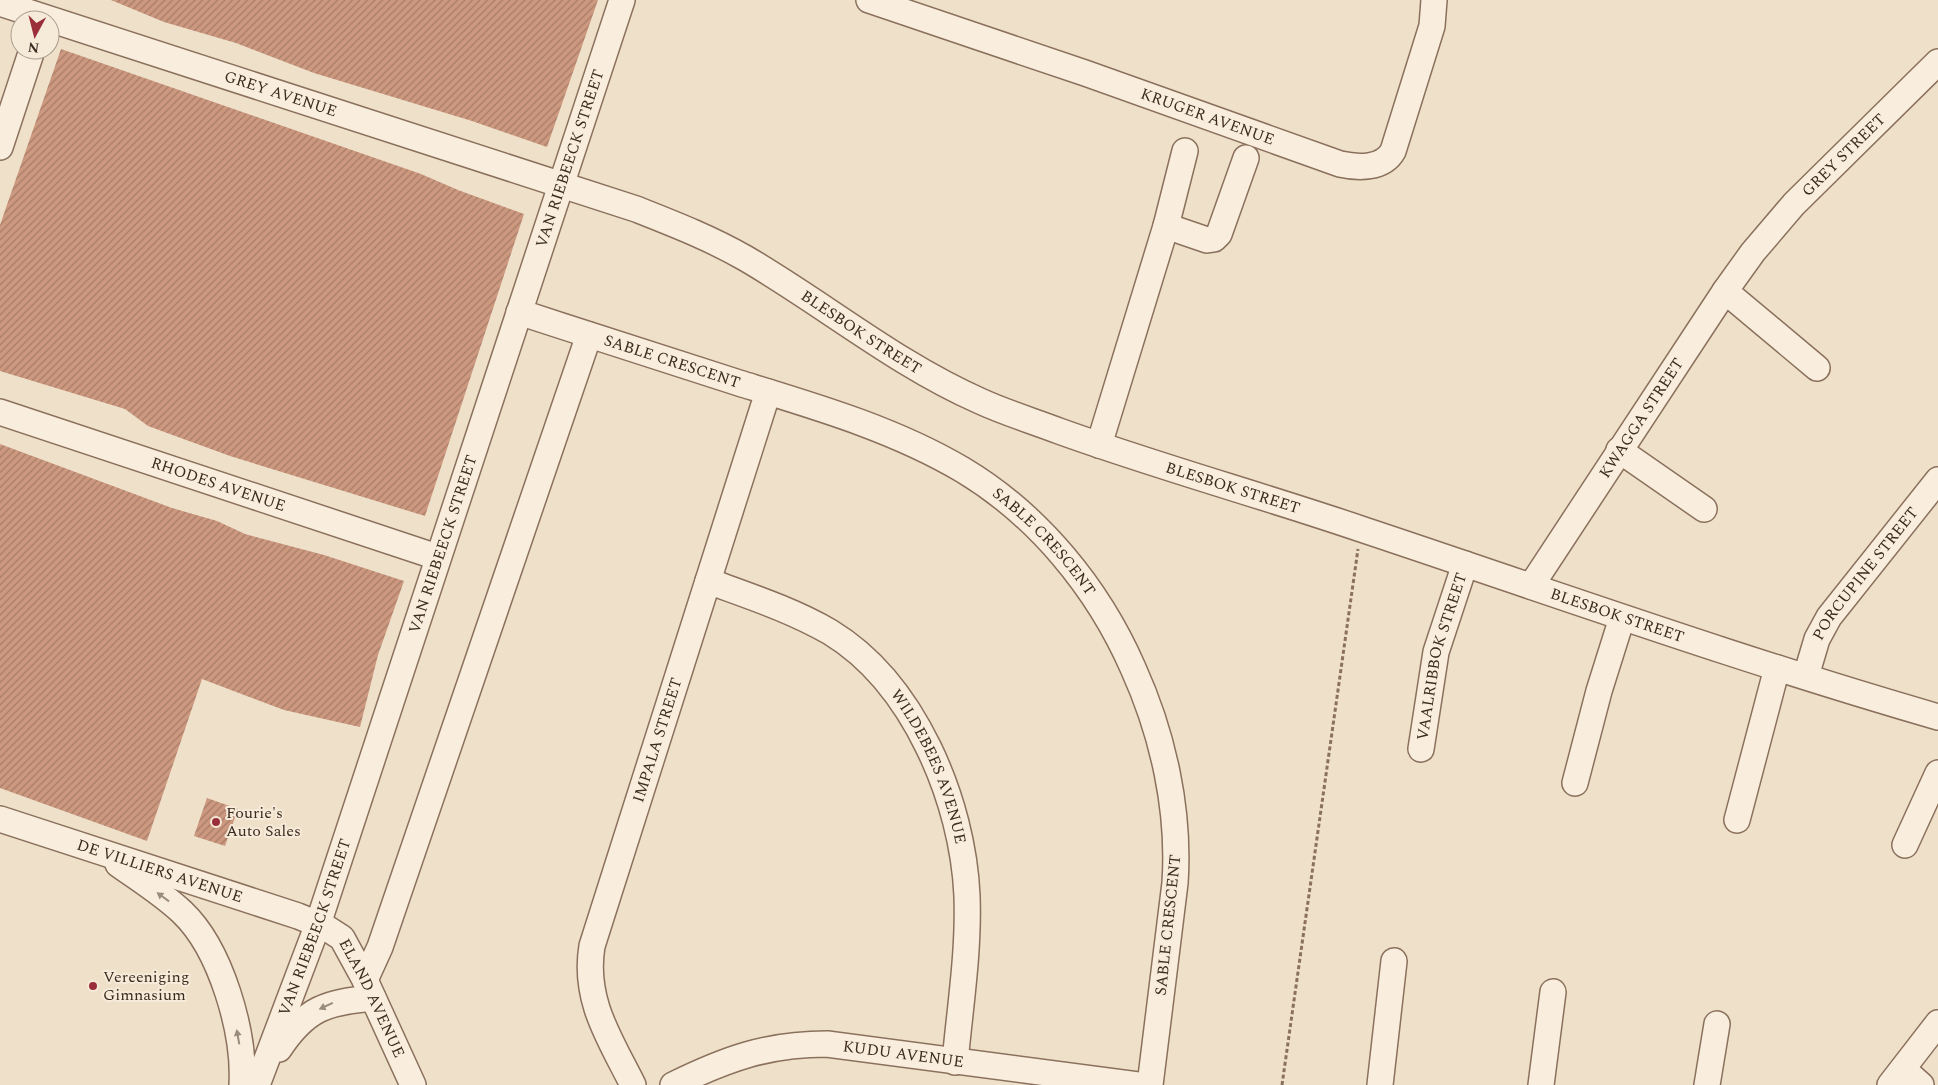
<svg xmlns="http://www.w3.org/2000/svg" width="1938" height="1085" viewBox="0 0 1938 1085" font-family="Spectral,serif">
<defs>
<pattern id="building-hatch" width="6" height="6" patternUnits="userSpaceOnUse" patternTransform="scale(1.25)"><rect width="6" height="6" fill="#cc987f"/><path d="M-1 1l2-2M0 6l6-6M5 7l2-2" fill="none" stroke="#a77c68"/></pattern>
</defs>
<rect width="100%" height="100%" fill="#efe0c9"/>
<g fill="url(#building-hatch)">
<polygon points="111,0 598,0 547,147 472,121 314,73 236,43 164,22"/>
<polygon points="61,49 421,174 458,190 524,214 425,516 230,456 148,426 125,409 0,371 0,225"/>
<polygon points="0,444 172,508 217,521 245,534 324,555 404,581 378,655 360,727 284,710 202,679 147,841 0,788"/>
<polygon points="207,798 238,809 225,846 194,836"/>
</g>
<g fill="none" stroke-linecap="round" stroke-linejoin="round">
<g stroke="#8b715d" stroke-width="28">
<g id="minor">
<path id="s1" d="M869,0L1085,73L1340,164C1358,168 1383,169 1393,151L1432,26L1434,0"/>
<path id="s2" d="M0,3L636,209C674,224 710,238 745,258C824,304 896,364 980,401C1006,413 1033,421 1059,431C1159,467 1261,495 1361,529C1553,593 1744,661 1938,717"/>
<polyline points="0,147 32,50"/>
<polyline points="1166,226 1207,240 1214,239 1219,234 1246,158"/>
<polyline points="1725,291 1817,368"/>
<path id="s3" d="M519,312C592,336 665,359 739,383C814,406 894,429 963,470C1038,515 1098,588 1133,668C1163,734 1180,810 1175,883L1150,1085"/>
<path id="s4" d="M0,412L437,557"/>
<polyline points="1099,445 1166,226 1185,151"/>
<polyline points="1619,450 1704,509"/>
<path id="s5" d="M708,581C749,596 792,610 830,632C914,683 963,801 967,896C969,952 960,1007 955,1062"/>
<path id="s6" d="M1531,586L1725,291L1753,252L1794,204L1938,62"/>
<path id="s7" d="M1806,676L1817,639L1829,617L1938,480"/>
<path id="s8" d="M1421,749L1436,652L1465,564"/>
<polyline points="1575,783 1599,691 1622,618"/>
<path id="s9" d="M0,819L298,916L325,927L342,938L365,980L413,1085"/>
<polyline points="1737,820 1777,668"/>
<polyline points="1905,845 1938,773"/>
<path d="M118,864C139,879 163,894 182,912C221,949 245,1032 242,1085"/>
<polyline points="365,980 380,947 589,335"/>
<path d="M279,1049C306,1008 327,1002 373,998"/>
<polyline points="1903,1069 1921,1085"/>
<path id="s10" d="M257,1085L318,924L622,0"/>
<path id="s11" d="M633,1085C610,1039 583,1000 592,946L768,392"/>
<path id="s12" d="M673,1085C726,1059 767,1044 827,1044L1138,1085"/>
<polyline points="1380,1085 1394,961"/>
<polyline points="1541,1085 1553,992"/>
<polyline points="1707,1085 1717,1024"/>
<polyline points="1890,1085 1938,1023"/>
</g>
</g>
<polyline stroke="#8b715d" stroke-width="3" stroke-dasharray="4 2.5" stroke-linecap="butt" points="1282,1085 1358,549"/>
<use href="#minor" stroke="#f9eedd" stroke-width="25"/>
</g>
<defs><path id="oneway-solid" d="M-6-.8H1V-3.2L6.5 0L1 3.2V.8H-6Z" transform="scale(1.25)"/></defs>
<g fill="#9a8c7f">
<use href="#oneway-solid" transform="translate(163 897) rotate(-144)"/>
<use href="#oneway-solid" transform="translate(326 1006) rotate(155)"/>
<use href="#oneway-solid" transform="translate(238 1037) rotate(-100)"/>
</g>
<g fill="#9a2e39" stroke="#f6ebd9" stroke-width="2">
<circle cx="216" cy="822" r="5"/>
<circle cx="93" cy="986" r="5"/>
</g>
<g text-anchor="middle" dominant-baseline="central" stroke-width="4" stroke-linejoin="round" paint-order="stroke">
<g font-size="16" fill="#3c2b21" stroke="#f6ebd9">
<text stroke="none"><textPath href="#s2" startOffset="295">GREY AVENUE</textPath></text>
<text stroke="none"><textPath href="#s1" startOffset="358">KRUGER AVENUE</textPath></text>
<text stroke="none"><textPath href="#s6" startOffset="534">GREY STREET</textPath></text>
<text stroke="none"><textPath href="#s10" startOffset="978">VAN RIEBEECK STREET</textPath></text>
<text stroke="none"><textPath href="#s2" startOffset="926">BLESBOK STREET</textPath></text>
<text stroke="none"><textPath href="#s3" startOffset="161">SABLE CRESCENT</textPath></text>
<text stroke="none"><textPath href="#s6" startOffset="201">KWAGGA STREET</textPath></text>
<text stroke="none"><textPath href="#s4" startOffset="230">RHODES AVENUE</textPath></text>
<text stroke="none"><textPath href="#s2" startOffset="1331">BLESBOK STREET</textPath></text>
<text stroke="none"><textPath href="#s10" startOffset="572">VAN RIEBEECK STREET</textPath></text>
<text stroke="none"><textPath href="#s3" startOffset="581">SABLE CRESCENT</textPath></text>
<text stroke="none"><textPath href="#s7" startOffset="120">PORCUPINE STREET</textPath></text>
<text stroke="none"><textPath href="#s2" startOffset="1736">BLESBOK STREET</textPath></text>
<text stroke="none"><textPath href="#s8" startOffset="95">VAALRIBBOK STREET</textPath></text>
<text stroke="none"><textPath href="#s11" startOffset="364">IMPALA STREET</textPath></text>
<text stroke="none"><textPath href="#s5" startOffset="304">WILDEBEES AVENUE</textPath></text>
<text stroke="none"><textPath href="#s9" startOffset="168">DE VILLIERS AVENUE</textPath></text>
<text transform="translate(1168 925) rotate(-84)">SABLE CRESCENT</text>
<text stroke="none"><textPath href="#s10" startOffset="168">VAN RIEBEECK STREET</textPath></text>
<text stroke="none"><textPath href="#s9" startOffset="430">ELAND AVENUE</textPath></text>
<text stroke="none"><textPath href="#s12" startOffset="238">KUDU AVENUE</textPath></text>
</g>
<g font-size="16" fill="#3c2b21" stroke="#f6ebd9" text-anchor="start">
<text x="226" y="813">Fourie's<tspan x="226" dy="18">Auto Sales</tspan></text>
<text x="103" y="977">Vereeniging<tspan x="103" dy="18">Gimnasium</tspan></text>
</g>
</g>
<g transform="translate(35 35) rotate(187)"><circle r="24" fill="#f6ebd9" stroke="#ac9e8f"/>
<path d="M0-4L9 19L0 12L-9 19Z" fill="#9a2e39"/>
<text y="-8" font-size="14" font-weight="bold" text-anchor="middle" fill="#3c2b21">N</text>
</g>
</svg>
